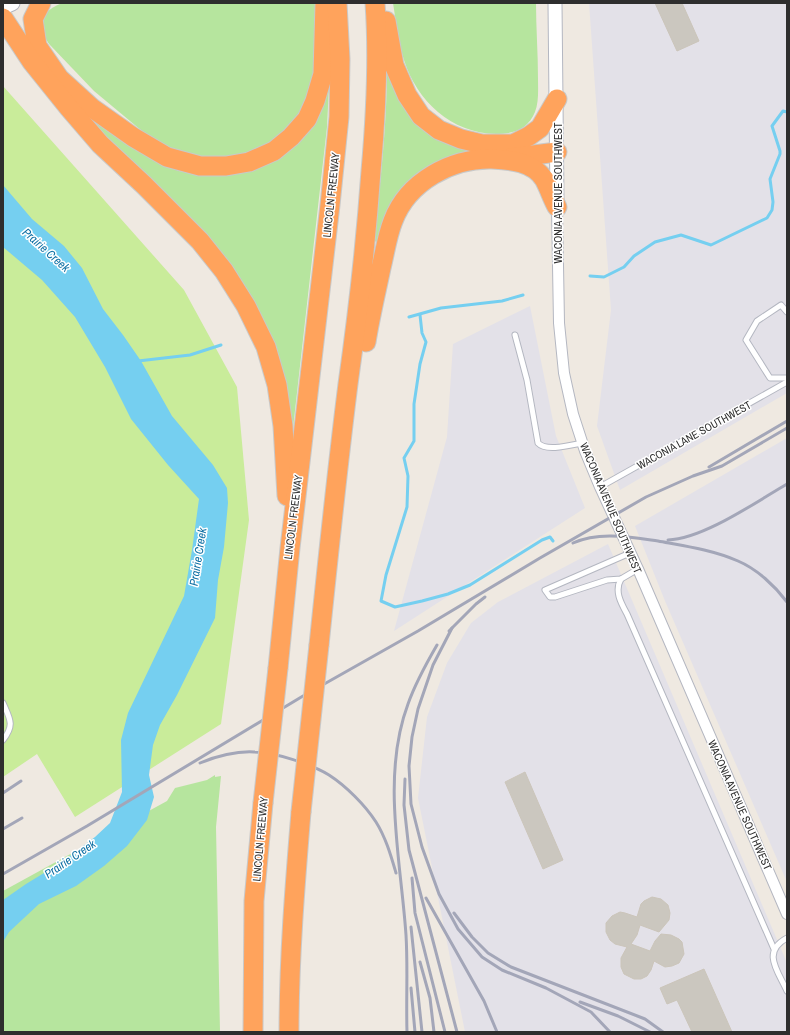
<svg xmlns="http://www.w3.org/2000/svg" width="790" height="1035" viewBox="0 0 790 1035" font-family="'Archivo Narrow',sans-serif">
<rect width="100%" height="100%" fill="#efe9e1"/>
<g fill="#e3e1e8">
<polygon points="589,3 787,3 787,393 620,490 597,426 611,310"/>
<polygon points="530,306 556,436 585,508 394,631 447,437 453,344"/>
<polygon points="787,438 787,882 665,601 635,526"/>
<polygon points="608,544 787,963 787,1032 465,1032 418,798 427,717 447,663 471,623 498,602"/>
</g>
<g fill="#b6e59e">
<path d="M62,3H317L315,76L300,114L279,135L262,148L240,155L206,158L179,153L148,136L94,91L50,45C36,27 39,12 62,3Z"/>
<path d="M393,3H536C536,28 538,53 538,79C538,89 539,102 535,112C528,129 514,134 496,134C451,133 417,101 404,60C398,42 396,21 393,3Z"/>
<path d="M387,68L394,86L478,152L457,157L378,242L374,241C380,183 387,126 387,68Z"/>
<polygon points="326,85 329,86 327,127 293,428 291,428 267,332 114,148 77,107 126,144 152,159 179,171 201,173 248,170"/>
<polygon points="215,775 215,777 221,776 216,827 220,1032 3,1032 3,891 167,801 175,788 207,780"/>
</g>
<polygon fill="#c9ec9a" points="3,86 184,290 237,387 249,520 221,724 75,817 37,754 3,777"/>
<polygon fill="#75cff0" points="3,185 32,219 64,246 82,268 103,309 123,335 141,361 172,416 213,465 227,488 228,503 224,547 218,580 215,618 177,695 160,725 153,745 149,775 154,797 147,820 127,846 104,866 76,886 39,904 9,932 3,942 3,900 26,884 62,862 95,837 110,823 122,792 121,740 128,713 184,596 192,550 199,499 168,465 131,419 105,367 75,317 42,280 3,247"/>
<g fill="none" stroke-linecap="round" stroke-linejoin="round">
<g stroke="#75cff0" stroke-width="3">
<polyline points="590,276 604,277 624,267 634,256 655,242 681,235 711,245 767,218 772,210 773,202 770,179 780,154 780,151 772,126 783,111 787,112"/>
<polyline points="420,315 422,333 426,342 420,364 414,404 414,441 404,458 408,476 407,507 386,575 381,601 395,607 422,601 448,594 470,585 542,540 550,537 553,541"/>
<polyline points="409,317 441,308 502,301 523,295"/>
<polyline points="138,361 190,355 221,345"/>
</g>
</g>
<g fill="#cbc7bf" stroke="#cbc5ba">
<polygon points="655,3 682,3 699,41 677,51"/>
<polygon points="525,772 563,860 543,869 505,782"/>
<polygon points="652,897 661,899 668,905 670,913 669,920 659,932 640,925 637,935 631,944 650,951 655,941 661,934 671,935 679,939 682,942 684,954 679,963 672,966 665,967 654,961 651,970 647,976 641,979 634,979 624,974 621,967 621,958 627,947 615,944 610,940 606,932 606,923 612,916 620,912 625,913 637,917 641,904 644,901"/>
<polygon points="704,969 732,1032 692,1032 677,1000 667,1004 660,988"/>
</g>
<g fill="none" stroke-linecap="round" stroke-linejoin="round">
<g stroke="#b4b7c1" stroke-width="7">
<g id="service">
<polyline points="787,312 781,305 757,321 746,340 770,378 787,378"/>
<path d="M515,335L527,380L538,443C546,452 571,445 582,443"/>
<polyline points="600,487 787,382"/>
<polyline points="630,553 545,590 550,597 555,597 607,580 621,579 638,569"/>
<path d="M621,579C614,591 621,603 627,614L774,949"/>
<path d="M3,703C10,719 15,725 3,740"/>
<path d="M787,938C761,952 778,971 787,991"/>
</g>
</g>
<g stroke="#b4b7c1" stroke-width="12">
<polyline id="minor" points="557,207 559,323 564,373 573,414 585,451 600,487 638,569 787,914"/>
</g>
<g stroke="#b4b7c1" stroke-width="15">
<polyline id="tertiary" points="555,3 557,201"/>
</g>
<g stroke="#b4b7c1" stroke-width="17">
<polyline id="secondary" points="3,7 12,3"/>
</g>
<g stroke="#c9c9c9" stroke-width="21">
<g id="motorway">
<polyline points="41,3 33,19 37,46 59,78 92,108 133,137 167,157 200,166 226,166 249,162 274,151 291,137 307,119 315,101 323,74 325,3"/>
<polyline points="3,18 32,62 69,108 100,144 144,185 200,241 224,271 246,306 266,347 277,385 283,426 287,496"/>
<polyline points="386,21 394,65 407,95 421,116 439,130 461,139 482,144 513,144 529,136 540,128 557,99"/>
<polyline points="510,158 557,152"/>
<path d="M366,342C370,317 376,292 381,268C385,252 387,236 393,221C408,181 452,158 492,159C511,160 533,162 544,179C549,188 552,198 557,207"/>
<path d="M319,645C328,558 337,471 348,384C358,313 366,242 371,171C376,115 379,59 375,3"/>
<polyline points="278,668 290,548 330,205 339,117 340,59 337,3"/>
<polyline points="253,1032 254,901 263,803"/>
<path d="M289,1032C289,958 295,885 301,812"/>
</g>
</g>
<use href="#service" stroke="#fff" stroke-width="5"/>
<use href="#minor" stroke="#fff" stroke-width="10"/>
<use href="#tertiary" stroke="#fff" stroke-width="13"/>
<use href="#secondary" stroke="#fff" stroke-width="15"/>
<use href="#motorway" stroke="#ffa35c" stroke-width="19"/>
<g stroke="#a3a6b8" stroke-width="3">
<polyline points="709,467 787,421"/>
<path d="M668,540C703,539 756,502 787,484"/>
<path d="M573,543C599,531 630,537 658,541C685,546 713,550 738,561C757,569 775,586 787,602"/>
<polyline points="452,628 433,665 418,709 412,737 409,766 411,804 422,847 439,894 458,929 482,957 502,970 546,988 591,1012 610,1032"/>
<polyline points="449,631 476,604 485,597"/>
<path d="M200,763C216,756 237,751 254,752C274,752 311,764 329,775C346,786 365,805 376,822C386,838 391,856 396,873"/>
<polyline points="405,779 404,805 409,850 457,1032"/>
<polyline points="3,793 21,781"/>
<polyline points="3,829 22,818"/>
<polyline points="3,874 87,826 303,696 418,631 540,558 646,497 693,476 722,466 787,428"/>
<polyline points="412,878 415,913 445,1032"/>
<polyline points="426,898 484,1001 497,1032"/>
<polyline points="454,913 472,937 488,953 511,967 645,1019 663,1032"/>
<polyline points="411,927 422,1032"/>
<polyline points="420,962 430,998 434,1032"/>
<polyline points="411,988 415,1032"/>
<polyline points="580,1002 618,1016 650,1032"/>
<path d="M407,1032C406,1000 408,967 406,935C401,861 381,776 408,704C415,684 426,664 437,645"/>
</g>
<g stroke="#c9c9c9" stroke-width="21" stroke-linecap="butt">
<g id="motorway-bridge">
<polyline points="263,803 278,668"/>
<polyline points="301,812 319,645"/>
</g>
</g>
<use href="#motorway-bridge" stroke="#ffa35c" stroke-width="19"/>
</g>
<g text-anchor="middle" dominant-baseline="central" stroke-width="3" stroke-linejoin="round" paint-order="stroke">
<g font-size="11" fill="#2e2e2e" stroke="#fff">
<text transform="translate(558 193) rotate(-90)">WACONIA AVENUE SOUTHWEST</text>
<text transform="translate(331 195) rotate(-84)">LINCOLN FREEWAY</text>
<text transform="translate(694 435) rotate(-29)">WACONIA LANE SOUTHWEST</text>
<text transform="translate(611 508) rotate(67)">WACONIA AVENUE SOUTHWEST</text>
<text transform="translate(293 517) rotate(-83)">LINCOLN FREEWAY</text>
<text transform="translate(740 805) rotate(66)">WACONIA AVENUE SOUTHWEST</text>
<text transform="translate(260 839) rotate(-85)">LINCOLN FREEWAY</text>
</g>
<g font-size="12" font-style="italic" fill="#0d6fa3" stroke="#fff">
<text transform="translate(46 250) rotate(42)">Prairie Creek</text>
<text transform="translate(198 557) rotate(-81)">Prairie Creek</text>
<text transform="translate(70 859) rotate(-34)">Prairie Creek</text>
</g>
</g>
<rect width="790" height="1035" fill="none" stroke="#2e2e2e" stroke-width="8"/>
</svg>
